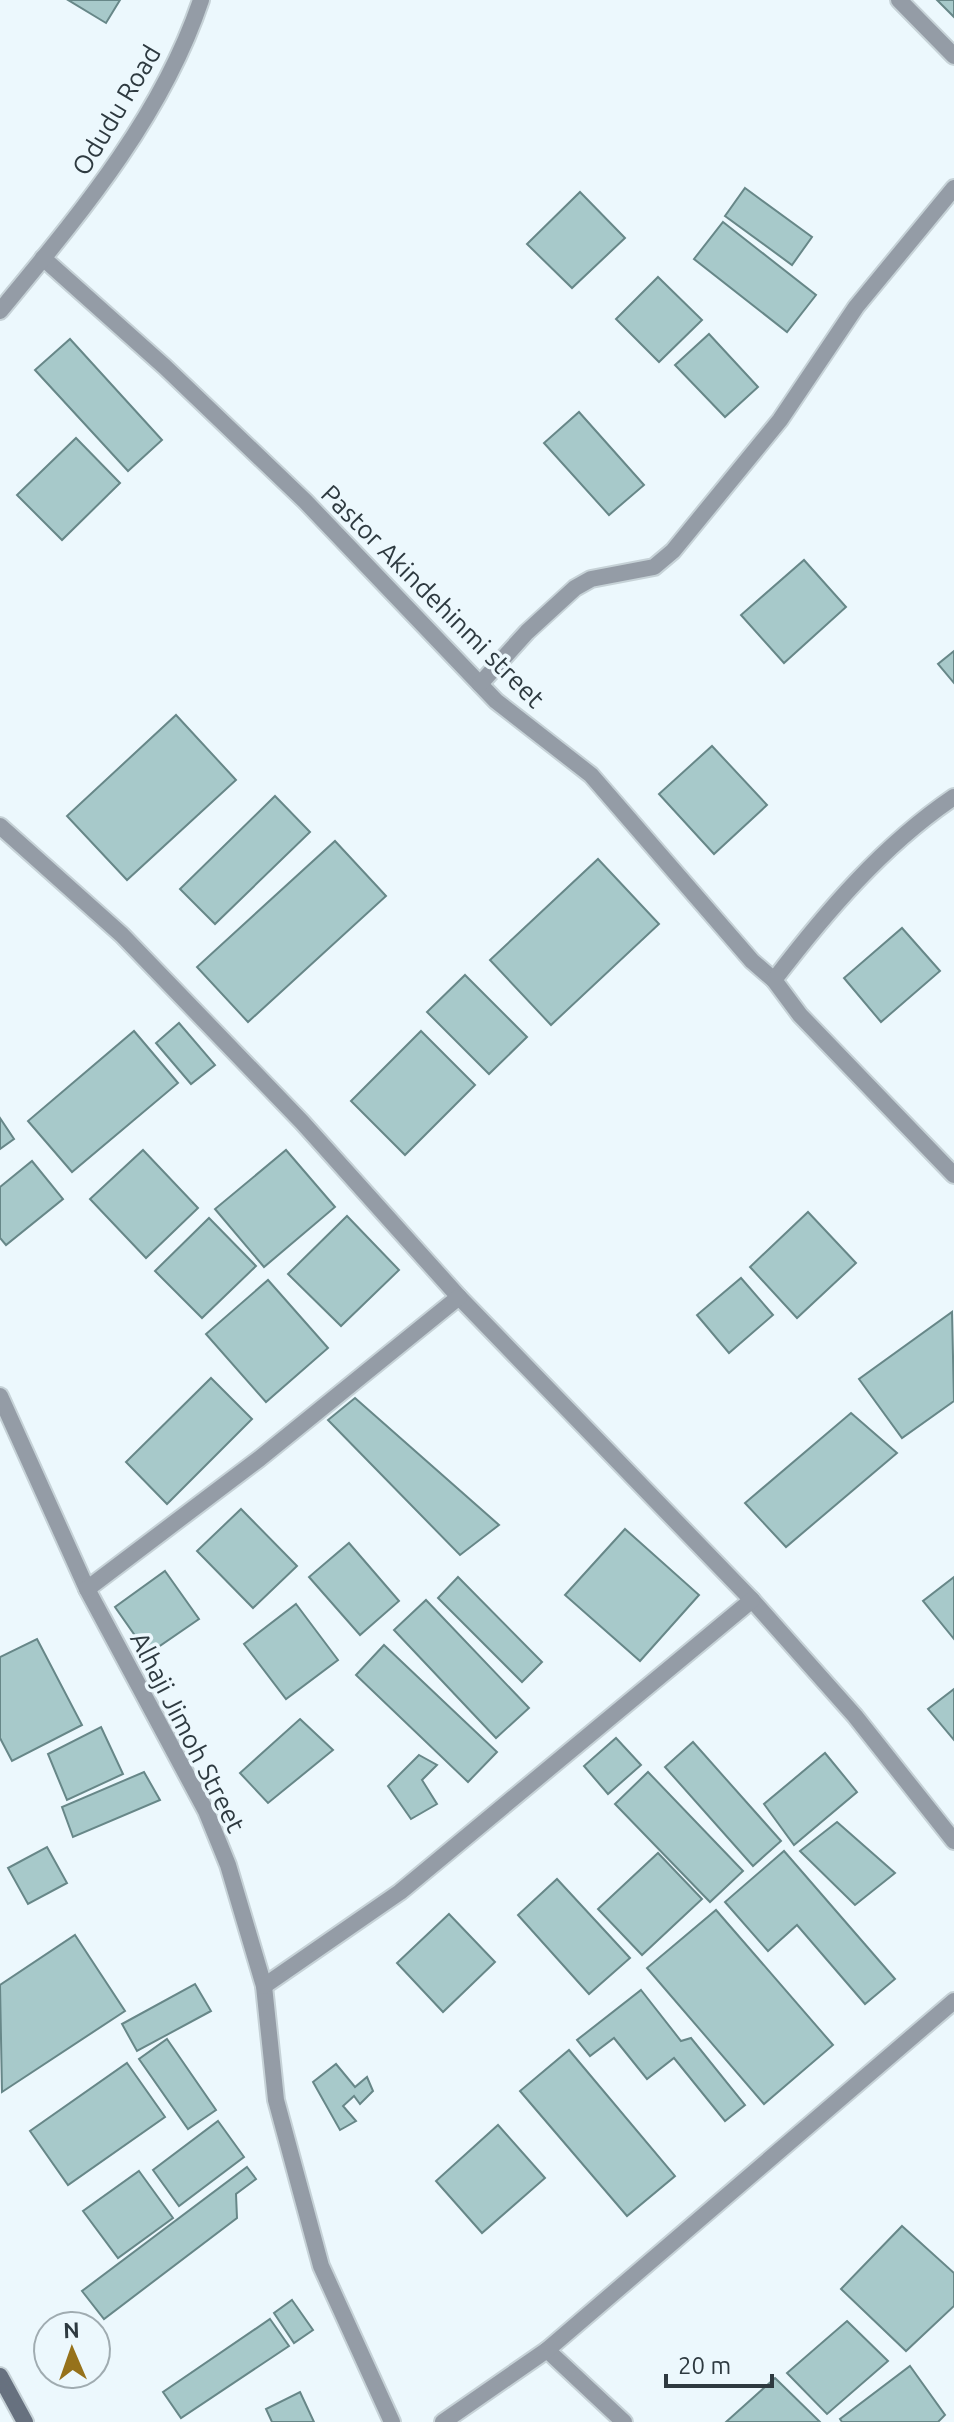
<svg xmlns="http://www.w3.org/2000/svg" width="954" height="2422" viewBox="0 0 954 2422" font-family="Ubuntu,sans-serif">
<rect width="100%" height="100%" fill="#ecf8fd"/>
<g fill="#a7c9ca" stroke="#678788" stroke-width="2">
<polygon points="68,0 120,0 106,23"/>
<polygon points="937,0 954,0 954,17"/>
<polygon points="745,188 812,237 792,265 725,216"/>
<polygon points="580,192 625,238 572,288 527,244"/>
<polygon points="723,222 816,295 787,332 694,259"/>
<polygon points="658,277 702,320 659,362 616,319"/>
<polygon points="709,334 758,387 725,417 675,365"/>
<polygon points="70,339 162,440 128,471 35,370"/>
<polygon points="579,412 644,485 609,515 544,443"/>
<polygon points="76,438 120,483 62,540 17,495"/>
<polygon points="804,560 846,607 784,663 741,615"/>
<polygon points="954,651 954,683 938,664"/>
<polygon points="176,715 236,780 127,880 67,816"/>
<polygon points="712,746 767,805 714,854 659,794"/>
<polygon points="275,796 310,832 215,924 180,889"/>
<polygon points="335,841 386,896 248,1022 197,967"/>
<polygon points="598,859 659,924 551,1025 490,960"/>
<polygon points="902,928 940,971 881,1022 844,978"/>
<polygon points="465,975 527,1037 489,1074 427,1012"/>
<polygon points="179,1023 215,1065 191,1084 156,1043"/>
<polygon points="134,1031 178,1083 72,1172 28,1121"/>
<polygon points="421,1031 475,1085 405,1155 351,1101"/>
<polygon points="0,1118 14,1139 0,1149"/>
<polygon points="143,1150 198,1208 146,1258 90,1199"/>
<polygon points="286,1150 335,1207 264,1267 215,1209"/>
<polygon points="32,1161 63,1199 6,1245 0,1238 0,1187"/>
<polygon points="808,1212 856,1263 797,1318 750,1267"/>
<polygon points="347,1216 399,1270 341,1326 288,1274"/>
<polygon points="209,1218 256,1266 202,1318 155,1271"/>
<polygon points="741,1278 773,1315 729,1353 697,1315"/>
<polygon points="268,1280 328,1348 266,1402 206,1334"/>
<polygon points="952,1312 954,1401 902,1438 859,1379"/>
<polygon points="211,1378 252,1419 167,1504 126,1462"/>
<polygon points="355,1398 499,1525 460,1555 328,1420"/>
<polygon points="851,1413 897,1453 786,1547 745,1503"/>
<polygon points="241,1509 297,1566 253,1608 197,1551"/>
<polygon points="625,1529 699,1595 640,1661 565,1595"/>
<polygon points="349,1543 399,1601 360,1635 309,1577"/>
<polygon points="165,1571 199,1619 148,1654 115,1607"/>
<polygon points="458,1577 542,1662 522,1682 438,1598"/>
<polygon points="954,1577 954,1639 923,1601"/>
<polygon points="426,1600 529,1708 496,1738 394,1630"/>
<polygon points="296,1604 338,1660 286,1699 244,1644"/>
<polygon points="37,1639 82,1725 12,1761 0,1738 0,1657"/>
<polygon points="384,1645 497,1752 468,1782 356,1675"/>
<polygon points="954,1689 954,1740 928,1709"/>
<polygon points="300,1719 333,1750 268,1803 240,1773"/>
<polygon points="101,1727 123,1774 67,1800 48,1754"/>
<polygon points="616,1738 641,1765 608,1794 584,1766"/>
<polygon points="693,1742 781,1841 753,1866 665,1767"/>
<polygon points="825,1753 857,1792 794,1845 764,1804"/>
<polygon points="419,1755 437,1765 422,1780 437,1804 411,1819 388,1786"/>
<polygon points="144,1772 160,1800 73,1837 62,1807"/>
<polygon points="648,1772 743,1871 710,1902 615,1804"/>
<polygon points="837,1822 895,1873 855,1905 800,1851"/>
<polygon points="47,1847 67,1883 28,1904 8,1868"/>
<polygon points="784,1851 895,1979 865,2004 797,1925 768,1951 725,1902"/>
<polygon points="658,1853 702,1899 642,1955 598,1909"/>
<polygon points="557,1879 630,1958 589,1994 518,1915"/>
<polygon points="716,1910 833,2045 764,2104 647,1968"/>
<polygon points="449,1914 495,1962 443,2012 397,1963"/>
<polygon points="75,1935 125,2011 2,2092 0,1985"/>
<polygon points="195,1984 211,2011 137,2051 122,2024"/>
<polygon points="641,1990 681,2041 691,2038 745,2105 725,2121 674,2058 647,2079 614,2038 590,2056 577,2040"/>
<polygon points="167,2039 216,2110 188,2129 139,2059"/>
<polygon points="569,2050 675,2176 627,2216 520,2091"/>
<polygon points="127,2063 165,2117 68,2185 30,2131"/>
<polygon points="336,2064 355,2087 367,2077 373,2091 360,2104 354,2096 343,2106 356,2121 340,2130 313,2082"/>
<polygon points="218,2121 244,2157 179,2206 153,2170"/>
<polygon points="498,2125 545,2178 482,2233 436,2181"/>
<polygon points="247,2167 256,2179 236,2194 237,2218 104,2319 82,2291"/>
<polygon points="139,2171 173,2218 118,2258 83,2211"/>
<polygon points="902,2226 954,2273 954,2306 906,2351 841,2289"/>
<polygon points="292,2300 313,2330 294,2343 274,2313"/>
<polygon points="270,2319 289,2346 181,2418 163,2392"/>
<polygon points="847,2321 888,2361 827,2414 787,2373"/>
<polygon points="910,2366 945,2415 938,2422 842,2422 840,2419"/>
<polygon points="775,2378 820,2422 726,2422"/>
<polygon points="300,2392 314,2422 272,2422 266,2409"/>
</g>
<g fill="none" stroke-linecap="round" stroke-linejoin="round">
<g stroke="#c6d2d7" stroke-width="20">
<g id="minor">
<polyline points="899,0 954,56"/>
<polyline points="43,258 165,367 305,501 496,701 591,775 752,961 774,980"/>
<path d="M0,311C78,216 161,119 201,0"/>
<polyline points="480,684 527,632 575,588 591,579 654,567 673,551 780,420 856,307 954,188"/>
<path d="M954,797C883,845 826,912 774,980L800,1015L954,1175"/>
<polyline points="0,826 122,935 302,1122 459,1297 752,1600 855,1716 954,1841"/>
<polyline points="0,1396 87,1589 206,1811 228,1865 264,1986 276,2100 321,2266 392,2422"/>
<polyline points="87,1589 259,1459 459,1297"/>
<polyline points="264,1986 400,1892 752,1600"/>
<polyline points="547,2350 624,2422"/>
<polyline points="443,2422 547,2350 954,2001"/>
</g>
</g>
<g stroke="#c6d2d7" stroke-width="20">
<polyline id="secondary" points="0,2376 25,2422"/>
</g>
<use href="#minor" stroke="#949ca6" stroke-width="16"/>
<use href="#secondary" stroke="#67717f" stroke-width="16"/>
</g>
<g text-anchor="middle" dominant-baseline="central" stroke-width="7" stroke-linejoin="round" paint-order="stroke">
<g font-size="26" fill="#2e3a40" stroke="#ecf8fd">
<text transform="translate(116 110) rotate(-59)">Odudu Road</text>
<text transform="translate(433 596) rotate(45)">Pastor Akindehinmi street</text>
<text transform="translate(188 1732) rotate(63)">Alhaji Jimoh Street</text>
</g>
</g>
<g transform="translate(72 2350) rotate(358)"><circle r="38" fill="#ecf8fd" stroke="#a0acb1" stroke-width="2"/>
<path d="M0-6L14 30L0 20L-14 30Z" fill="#96721b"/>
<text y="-12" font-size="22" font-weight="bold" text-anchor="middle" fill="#2e3a40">N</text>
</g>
<path d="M666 2374v12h106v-12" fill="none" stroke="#2e3a40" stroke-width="4"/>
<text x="678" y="2374" font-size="24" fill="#2e3a40" stroke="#ecf8fd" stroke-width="6" paint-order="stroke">20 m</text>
</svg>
